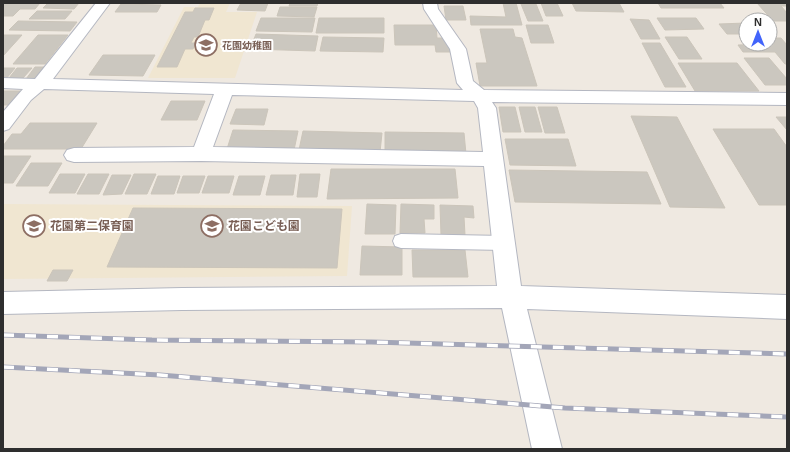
<svg xmlns="http://www.w3.org/2000/svg" width="790" height="452" viewBox="0 0 790 452" font-family="Helvetica,'Noto Sans JP',sans-serif">
<rect width="100%" height="100%" fill="#efe9e1"/>
<g fill="#f0e6d1">
<polygon points="200,3 230,3 226,12 257,12 235,78 148,78 184,7 198,7"/>
<polygon points="3,204 352,206 347,276 3,279"/>
</g>
<g fill="#cbc7bf" stroke="#cbc5ba">
<polygon points="3,3 40,3 35,9 20,9 13,16 3,16"/>
<polygon points="48,3 79,3 74,9 43,8"/>
<polygon points="241,3 268,3 265,11 237,10"/>
<polygon points="290,3 318,3 317,6 289,6"/>
<polygon points="503,3 516,3 522,25 471,25 470,16 506,17"/>
<polygon points="541,3 557,3 563,16 546,16"/>
<polygon points="572,3 619,3 624,12 576,11"/>
<polygon points="658,3 720,3 724,8 661,8"/>
<polygon points="757,3 787,3 787,6 781,6 787,13 787,21 773,21"/>
<polygon points="121,4 161,5 157,12 115,12"/>
<polygon points="521,4 536,4 543,21 528,21"/>
<polygon points="444,6 463,6 466,20 446,20"/>
<polygon points="280,7 317,7 314,17 277,16"/>
<polygon points="195,8 214,8 209,20 205,20 198,37 194,37 191,43 195,43 193,49 185,49 177,67 157,67 185,12 193,12"/>
<polygon points="37,11 72,11 65,19 29,19"/>
<polygon points="261,18 315,18 312,32 256,31"/>
<polygon points="319,18 384,18 384,33 316,33"/>
<polygon points="657,18 696,18 704,29 665,30"/>
<polygon points="630,19 649,20 660,39 641,39"/>
<polygon points="18,21 77,22 70,31 9,30"/>
<polygon points="746,23 746,34 727,34 719,24"/>
<polygon points="394,25 436,25 437,38 448,38 450,52 436,52 435,45 395,45"/>
<polygon points="526,25 548,25 554,43 531,43"/>
<polygon points="480,29 513,29 515,37 522,38 537,86 480,86 476,63 487,63"/>
<polygon points="256,34 318,36 315,51 250,49"/>
<polygon points="3,35 22,35 3,56"/>
<polygon points="38,35 68,35 45,64 13,64"/>
<polygon points="323,37 384,38 383,52 320,51"/>
<polygon points="665,37 687,37 702,59 679,59"/>
<polygon points="770,38 781,38 787,45 787,64 785,64 775,52 743,52 738,45 770,44"/>
<polygon points="642,43 660,43 686,87 665,87"/>
<polygon points="103,55 155,55 143,76 89,75"/>
<polygon points="744,58 769,58 787,79 787,85 765,85"/>
<polygon points="678,63 737,63 759,91 695,91"/>
<polygon points="35,67 47,67 38,79 26,79"/>
<polygon points="3,68 15,68 6,79 3,79"/>
<polygon points="17,68 32,68 23,78 9,78"/>
<polygon points="3,91 20,91 9,105 3,105"/>
<polygon points="171,101 205,101 197,120 161,120"/>
<polygon points="499,107 515,107 521,132 503,132"/>
<polygon points="519,107 535,107 542,132 525,132"/>
<polygon points="538,107 557,107 565,133 545,133"/>
<polygon points="236,109 268,109 264,125 230,124"/>
<polygon points="631,116 677,117 725,208 670,207"/>
<polygon points="776,117 787,117 787,130"/>
<polygon points="30,123 97,123 81,149 3,149 3,146 12,134 21,134"/>
<polygon points="713,129 774,129 787,147 787,205 759,205"/>
<polygon points="233,130 298,131 294,150 227,149"/>
<polygon points="303,131 382,133 380,152 299,150"/>
<polygon points="385,132 464,133 466,154 385,153"/>
<polygon points="505,139 568,139 576,166 510,165"/>
<polygon points="3,156 31,156 13,183 3,183"/>
<polygon points="31,163 62,163 48,186 16,186"/>
<polygon points="331,169 455,169 458,198 327,199"/>
<polygon points="509,170 647,172 661,204 515,202"/>
<polygon points="60,174 85,174 75,193 49,193"/>
<polygon points="88,174 109,174 99,194 77,194"/>
<polygon points="134,174 156,174 147,194 125,194"/>
<polygon points="300,174 320,174 317,197 297,197"/>
<polygon points="112,175 131,175 122,194 103,195"/>
<polygon points="271,175 296,175 293,195 266,195"/>
<polygon points="158,176 180,176 174,194 151,194"/>
<polygon points="183,176 205,176 199,193 177,193"/>
<polygon points="208,176 234,176 229,193 202,193"/>
<polygon points="239,176 265,176 260,195 233,195"/>
<polygon points="367,204 396,205 395,234 365,234"/>
<polygon points="401,204 434,205 434,219 424,219 425,233 400,233"/>
<polygon points="440,205 473,206 474,218 464,217 465,235 441,235"/>
<polygon points="133,208 342,209 337,268 107,267"/>
<polygon points="362,246 402,247 402,275 360,275"/>
<polygon points="412,250 465,250 468,277 413,277"/>
<polygon points="53,270 73,270 67,281 47,281"/>
</g>
<g fill="none" stroke-linecap="round" stroke-linejoin="round">
<g stroke="#b4b7c1" stroke-width="2">
<polygon id="service" points="401,234 504,236 510,238 512,243 510,248 504,250 401,248 395,246 393,241 395,236"/>
</g>
<g stroke="#b4b7c1" stroke-width="2">
<path id="minor" d="M96,3H110L53,79L463,90L457,83L450,49L424,9L423,3H437L438,9L466,49L473,81L484,90L787,93V105L492,102L496,108L521,286L787,295V319L527,309L562,449H532L502,308L182,310L3,314V292L182,288L497,286L484,166L201,161L74,162L67,160L64,155L67,150L74,148L194,147L214,94L44,89L31,100L9,129L3,131V112L23,89L3,88V78L35,79ZM232,95L474,101L478,108L483,152L213,147Z"/>
</g>
<use href="#service" fill="#fff" fill-rule="evenodd"/>
<use href="#minor" fill="#fff" fill-rule="evenodd"/>
<g stroke="#a3a6b8" stroke-width="5">
<g id="rail">
<polyline points="3,335 152,340 372,342 787,354"/>
<polyline points="3,367 160,375 565,408 787,417"/>
</g>
</g>
<use href="#rail" stroke="#fff" stroke-width="3.5" stroke-dasharray="11" stroke-linecap="butt"/>
</g>
<defs>
<g id="school-ring" transform="scale(1.15)"><circle r="9.5" fill="#fff" stroke="#8d6e63" stroke-width="1.5"/><path d="M0-5L7-2L0 1L-7-2ZM-4 1L0 2.5L4 1V4Q0 6-4 4Z" fill="#8d6e63"/></g>
</defs>
<g fill-rule="evenodd">
<use href="#school-ring" x="206" y="45"/>
<use href="#school-ring" x="34" y="226"/>
<use href="#school-ring" x="212" y="226"/>
</g>
<g text-anchor="middle" dominant-baseline="central" stroke-width="4" stroke-linejoin="round" paint-order="stroke">
<g font-size="10" font-weight="bold" fill="#785e54" stroke="#fff" text-anchor="start">
<text x="222" y="45">花園幼稚園</text>
</g>
<g font-size="12" font-weight="bold" fill="#785e54" stroke="#fff" text-anchor="start">
<text x="50" y="226">花園第二保育園</text>
<text x="228" y="226">花園こども園</text>
</g>
</g>
<rect width="790" height="452" fill="none" stroke="#2e2e2e" stroke-width="8"/>
<g transform="translate(758 32)"><circle r="19" fill="#ffffff" stroke="#ababab"/>
<path d="M0-3L7 15L0 10L-7 15Z" fill="#4264fb"/>
<text y="-6" font-size="11" font-weight="bold" text-anchor="middle" fill="#2e2e2e">N</text>
</g>
</svg>
